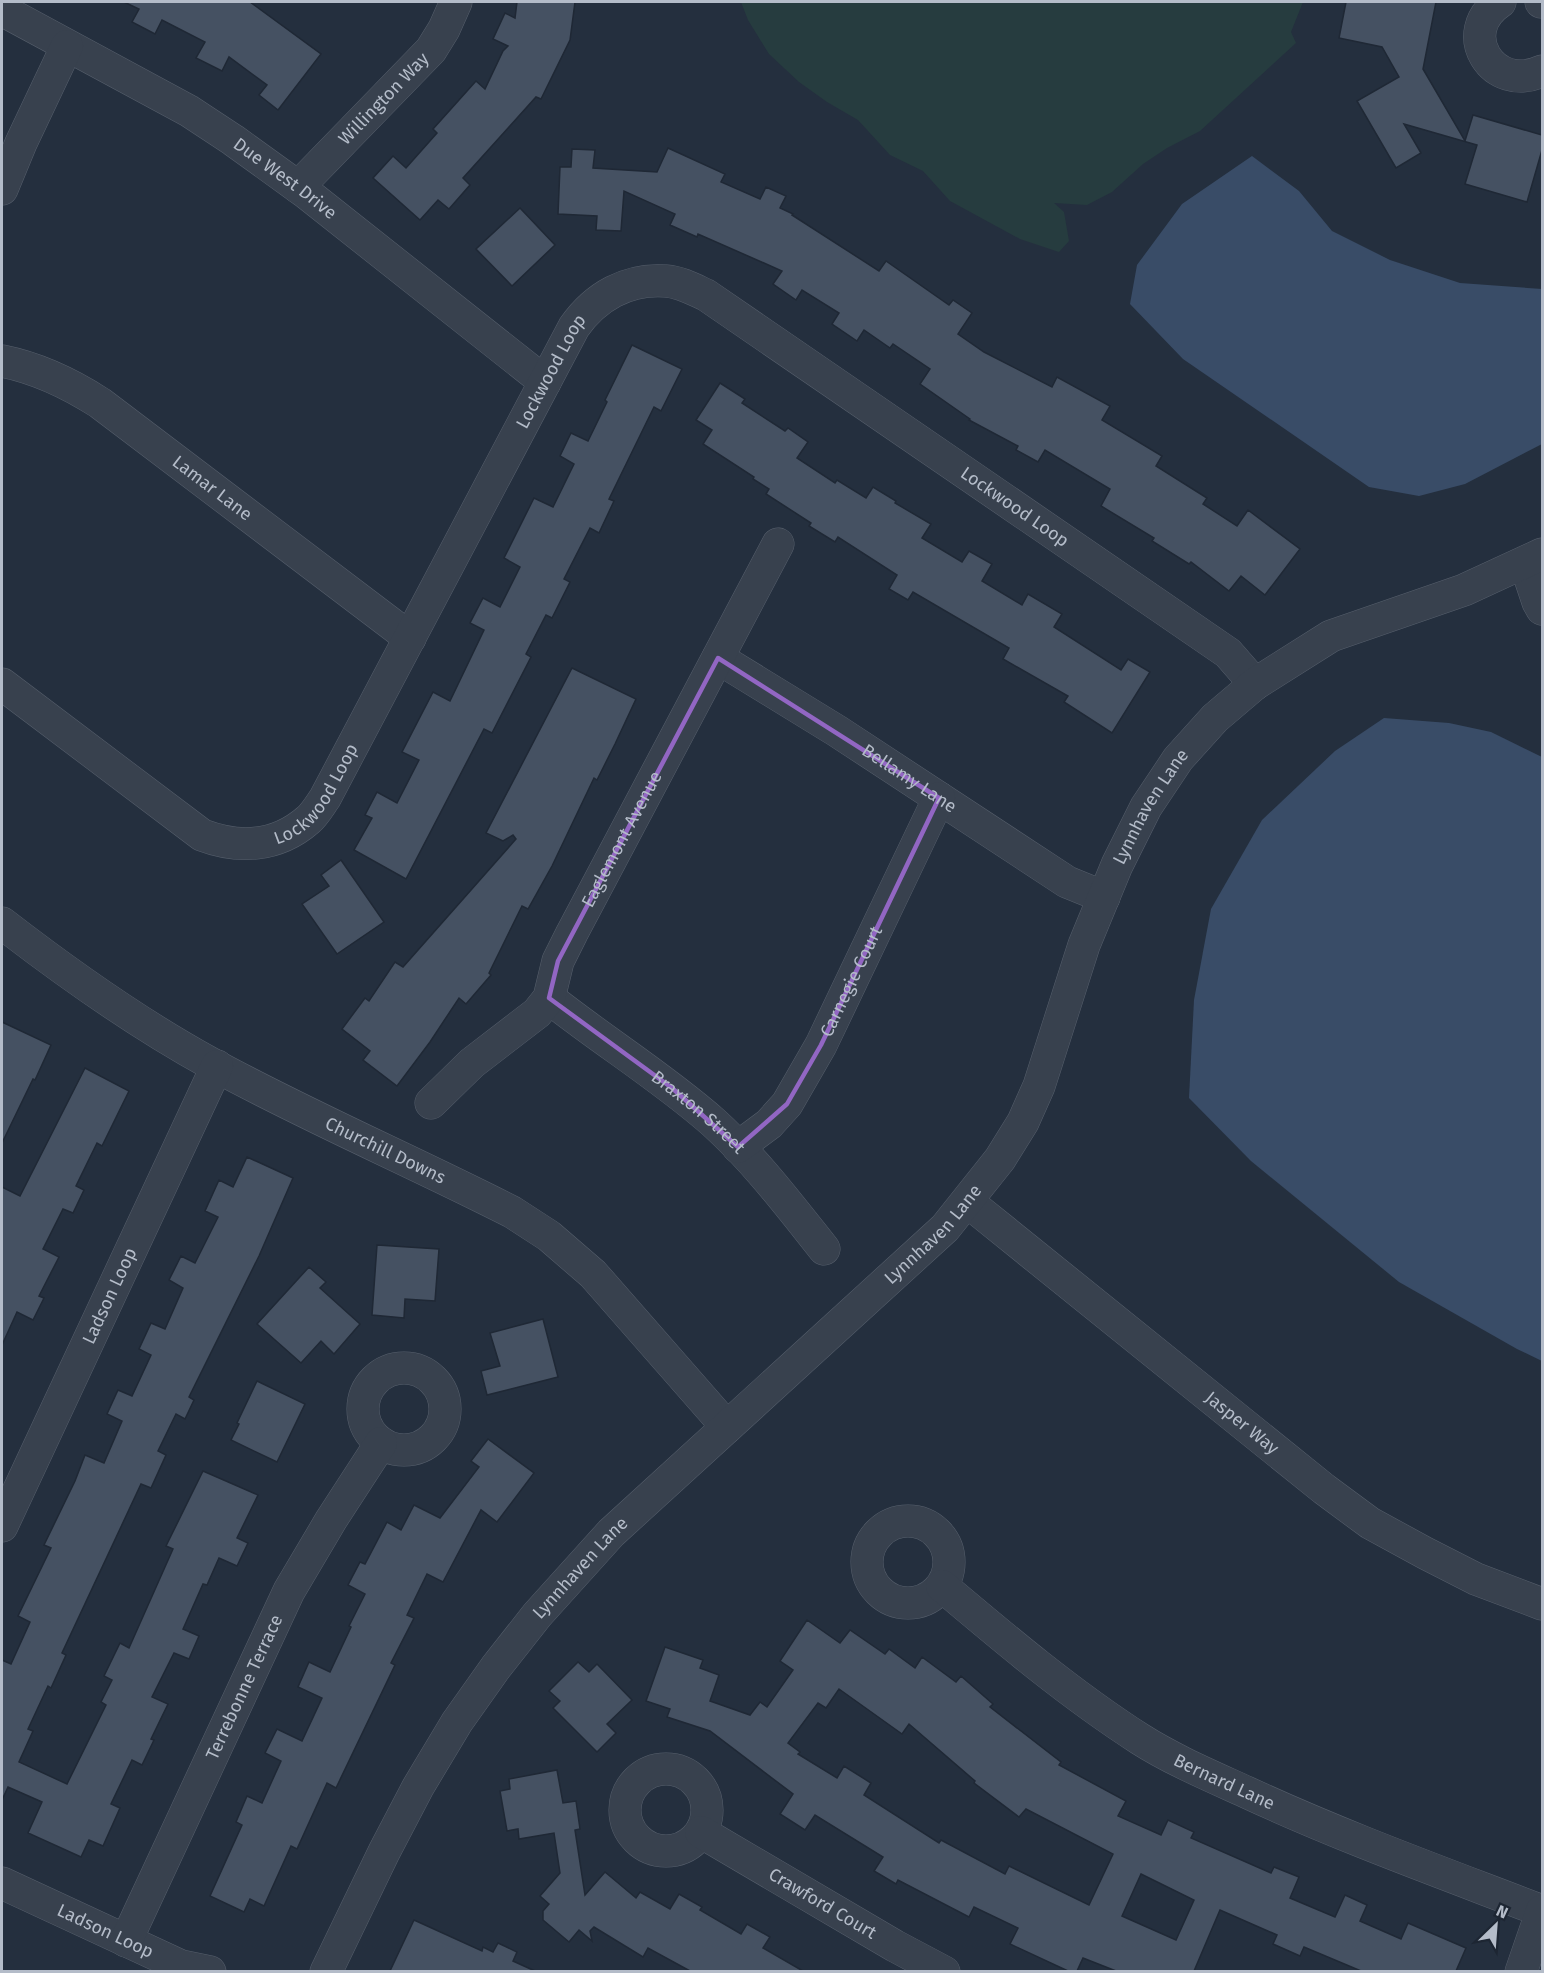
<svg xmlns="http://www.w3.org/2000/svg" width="1544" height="1973" viewBox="0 0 1544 1973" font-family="'Fira Sans',sans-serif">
<rect width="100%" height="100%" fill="#242f3e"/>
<polygon fill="#263c3f" points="741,2 1303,2 1291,32 1296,43 1200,131 1167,148 1143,164 1112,192 1087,205 1054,203 1064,212 1069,241 1059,252 1020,239 950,201 923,171 890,155 858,120 827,102 799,82 769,54 748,20"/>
<g fill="#394c67">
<polygon points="1252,156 1299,191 1332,231 1390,260 1460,283 1542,289 1542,444 1465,484 1419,496 1369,487 1183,359 1130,304 1137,265 1182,204"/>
<polygon points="1384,718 1449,723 1491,732 1542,757 1542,1361 1517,1349 1399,1282 1251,1161 1189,1098 1194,1000 1211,909 1262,820 1335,751"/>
</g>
<g fill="#455162" stroke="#1f2835" stroke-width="1.5" fill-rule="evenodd">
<polygon points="124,2 250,2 321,54 278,110 259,95 267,85 229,57 222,71 196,58 205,42 162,20 155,34 132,22 139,9"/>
<polygon points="517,2 575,2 570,40 541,99 536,97 463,178 470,185 449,209 438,200 420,220 373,178 393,156 406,168 437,133 433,129 476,81 485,89 503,51 508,46 493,39 505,13 515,18"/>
<polygon points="1346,2 1436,2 1423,69 1465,141 1473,115 1542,135 1542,150 1527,202 1465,184 1477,145 1404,124 1421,153 1396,168 1357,101 1399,77 1382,47 1339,38"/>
<polygon points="668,148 725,174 721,182 760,199 766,187 786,196 780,208 793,214 792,215 879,271 886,261 949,305 953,300 972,313 958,334 984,352 1052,387 1057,377 1110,406 1102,420 1162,456 1156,466 1207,498 1203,504 1237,526 1248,510 1300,549 1265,595 1241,576 1229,591 1191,562 1189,564 1152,541 1154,538 1101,506 1110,489 1045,450 1038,462 1016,450 1018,446 969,420 970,419 920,384 930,369 893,344 890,348 864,330 857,341 832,324 839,313 802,290 796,300 773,284 782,271 698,234 697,237 670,225 675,214 624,191 621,231 596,230 597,216 558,214 560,167 571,167 572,149 595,150 593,168 657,172"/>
<polygon points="520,208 555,245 512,286 476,249"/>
<polygon points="632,345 682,369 661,411 654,407 609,499 614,501 599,533 590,528 564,579 570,582 552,618 546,615 526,654 531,657 492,733 484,729 406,879 354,850 372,818 365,815 377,792 397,803 419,760 402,752 433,692 450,701 484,630 470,623 483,598 500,607 520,567 504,558 534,498 553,507 574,464 560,456 571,433 588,441 607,402 605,400"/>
<polygon points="720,383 745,399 742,403 785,431 788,428 808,442 797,458 835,483 837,480 866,498 873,487 896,501 895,503 931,524 922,538 962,562 969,551 992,564 982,581 1022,605 1028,594 1062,614 1054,627 1121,670 1128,659 1150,672 1112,733 1064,702 1068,696 1003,659 1009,648 913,592 908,600 889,589 897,575 838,537 835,542 809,526 811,523 766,494 769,489 753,479 754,477 703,444 712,430 696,420"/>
<polygon points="572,668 636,699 615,744 597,780 594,778 552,866 528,909 522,906 489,973 491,975 466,1004 459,998 430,1042 397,1086 363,1060 370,1051 342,1029 365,998 369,1001 395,962 403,967 516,839 513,835 503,841 486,833"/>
<polygon points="341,860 384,922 337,954 302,904 329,886 321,875"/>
<polygon points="2,1022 51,1045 35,1080 33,1079 2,1143"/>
<polygon points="85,1068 129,1091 102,1146 97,1143 76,1186 84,1190 73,1213 63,1209 43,1249 59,1257 39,1296 44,1298 33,1320 17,1312 2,1345 2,1187 20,1196"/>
<polygon points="247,1157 293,1178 259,1256 189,1397 194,1400 185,1419 176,1414 158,1451 166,1455 151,1488 141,1484 62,1653 66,1655 51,1688 48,1686 28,1729 33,1731 19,1762 67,1784 106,1705 101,1702 112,1680 104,1676 120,1643 129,1648 173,1549 166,1546 203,1471 258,1495 237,1538 248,1543 237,1566 219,1558 207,1585 203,1584 183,1629 199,1636 189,1659 174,1653 152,1697 168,1704 151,1739 154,1740 142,1765 132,1760 111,1804 120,1808 103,1846 89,1840 81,1857 28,1833 42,1802 8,1787 2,1800 2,1660 11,1664 30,1622 18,1616 51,1548 44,1545 75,1481 85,1455 104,1463 122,1421 107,1414 118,1390 132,1396 151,1355 139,1349 151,1323 165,1329 183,1288 169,1280 181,1256 195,1263 218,1217 205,1211 219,1180 233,1187"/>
<polygon points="377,1245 439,1249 435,1301 405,1299 404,1318 372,1315"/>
<polygon points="309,1267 326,1282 320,1288 360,1324 334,1354 321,1341 301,1363 257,1324"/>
<polygon points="543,1319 558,1377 487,1395 481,1371 500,1366 490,1333"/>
<polygon points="257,1381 305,1404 277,1462 231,1440 239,1424 237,1423"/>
<polygon points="488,1439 534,1473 497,1522 481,1510 443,1582 427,1574 407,1615 414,1618 391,1663 395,1665 336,1788 327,1783 297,1849 291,1846 264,1906 250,1899 244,1912 210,1896 242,1825 236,1822 247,1796 262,1803 281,1761 265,1753 277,1729 302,1741 322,1698 298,1687 309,1662 330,1672 351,1627 349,1626 365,1594 348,1585 360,1562 365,1564 387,1522 401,1530 414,1505 440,1518 479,1467 471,1461"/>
<path d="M807,1620L840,1643L850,1630L885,1654L889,1649L915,1668L922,1657L956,1682L961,1676L993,1704L990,1707L1061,1762L1059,1765L1126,1801L1118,1816L1161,1835L1168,1820L1194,1832L1191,1838L1271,1873L1274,1867L1299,1877L1290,1898L1335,1917L1345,1895L1367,1905L1360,1921L1401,1939L1408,1923L1466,1948L1456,1971H1361L1304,1947L1300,1956L1273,1944L1277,1935L1220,1910L1194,1971H1116L1083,1958L1077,1971H1068L1010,1944L1018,1928L974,1907L969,1917L898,1880L896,1884L874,1871L883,1857L815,1815L805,1830L780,1814L793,1794L710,1731L667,1717L670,1709L646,1701L665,1647L703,1660L700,1668L719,1675L710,1701L750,1715L760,1702L767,1707L793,1670L780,1661ZM839,1689L902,1734L909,1724L975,1781L974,1783L1019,1817L1026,1809L1113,1854L1089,1905L1009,1866L1005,1874L941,1840L939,1843L864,1795L871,1783L844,1766L837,1778L798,1754L800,1752L788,1743L818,1703L826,1708ZM1141,1874L1194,1900L1176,1940L1122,1916Z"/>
<polygon points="578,1662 589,1672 597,1664 632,1700 607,1724 616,1733 597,1752 553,1708 560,1701 549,1691"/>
<polygon points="557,1770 563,1803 576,1801 580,1829 575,1830 585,1895 605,1872 636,1898 640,1892 670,1909 679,1894 702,1907 700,1910 741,1934 747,1924 770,1937 763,1948 803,1971 690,1971 648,1948 643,1957 594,1927 590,1931 592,1941 579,1930 569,1942 543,1920 543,1911 549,1904 540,1896 560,1873 554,1833 519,1839 518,1829 507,1831 500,1791 510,1789 509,1779"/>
<polygon points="414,1920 482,1951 483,1947 493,1952 498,1943 517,1952 513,1961 535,1971 390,1971"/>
</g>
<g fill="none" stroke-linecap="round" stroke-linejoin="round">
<g stroke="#565f6c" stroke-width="33">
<g id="minor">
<path d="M1500,2C1455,32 1492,94 1542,71"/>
<polyline points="1541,2 1542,2"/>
<path id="s1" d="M2,10L189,111L233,140L305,192L545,382"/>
<path id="s2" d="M298,187L431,50L444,29L456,2"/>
<polyline points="2,189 21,143 67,46"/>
<path id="s3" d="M2,361C37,368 69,383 100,403L410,638"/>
<polyline points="1525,563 1538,602 1542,609"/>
<path id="s4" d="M718,658L837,731L1067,882L1104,897"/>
<path id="s5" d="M2,684L202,835C239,849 277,847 308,820C315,814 320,805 325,798L574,327C595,297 627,278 666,281C680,282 693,289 706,295L1228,653L1255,684"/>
<path id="s6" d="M2,923C68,974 137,1023 210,1063C309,1117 412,1161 512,1212L549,1236L593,1274L727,1427"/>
<path id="s7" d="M549,998C603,1041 662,1077 713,1122C755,1160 789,1205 824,1249"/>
<path id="s8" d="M431,1103L472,1063L537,1013L549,998L558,961L572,933L778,544"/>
<path id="s9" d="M738,1147L769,1124L787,1104L821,1045L939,798"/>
<path id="s10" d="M968,1202L1324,1489L1370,1523L1425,1553L1476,1579L1542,1604"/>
<circle cx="404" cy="1409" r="41"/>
<circle cx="908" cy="1562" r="41"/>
<path id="s11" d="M2,1526L217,1066"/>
<path id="s12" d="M942,1586C1006,1640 1070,1694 1140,1739C1173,1760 1211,1776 1246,1792C1343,1837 1443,1873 1542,1911"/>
<circle cx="666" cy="1810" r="41"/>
<path id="s13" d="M701,1832L895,1946L944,1972"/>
<path id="s14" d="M2,1883L181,1966L210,1972"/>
<path id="s15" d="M126,1941L289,1591L331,1520L381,1443"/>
<path id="s16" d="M326,1972L384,1852L418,1787L457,1722L496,1667L537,1615L611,1533L945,1228L1000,1159L1023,1122L1039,1086L1084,945L1117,865L1146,807L1178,759L1215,718L1255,684L1331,636L1464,590L1542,554"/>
<polyline points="1521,1972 1542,1911"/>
</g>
</g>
<use href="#minor" stroke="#38414e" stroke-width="32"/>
</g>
<path fill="none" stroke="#9266c3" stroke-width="4.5" stroke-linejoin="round" d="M718,658L939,798L821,1045L787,1104L738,1147L672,1088L549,998L558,961Z"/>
<g text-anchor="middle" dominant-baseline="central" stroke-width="5" stroke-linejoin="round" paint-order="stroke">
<g font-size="18" fill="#b4bcc9" stroke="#1d2633">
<text stroke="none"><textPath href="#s2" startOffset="123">Willington Way</textPath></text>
<text stroke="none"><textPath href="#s1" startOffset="330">Due West Drive</textPath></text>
<text stroke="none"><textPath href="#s5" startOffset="874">Lockwood Loop</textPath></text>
<text stroke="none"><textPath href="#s3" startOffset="248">Lamar Lane</textPath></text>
<text stroke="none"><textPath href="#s5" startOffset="1449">Lockwood Loop</textPath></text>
<text stroke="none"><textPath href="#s4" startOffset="226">Bellamy Lane</textPath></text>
<text stroke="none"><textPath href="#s5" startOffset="388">Lockwood Loop</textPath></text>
<text stroke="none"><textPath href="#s16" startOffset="1452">Lynnhaven Lane</textPath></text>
<text stroke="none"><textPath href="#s8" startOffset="334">Eaglemont Avenue</textPath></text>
<text stroke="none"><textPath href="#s9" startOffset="204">Carnegie Court</textPath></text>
<text stroke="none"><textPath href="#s7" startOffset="188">Braxton Street</textPath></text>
<text stroke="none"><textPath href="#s6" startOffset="447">Churchill Downs</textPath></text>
<text stroke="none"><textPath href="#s16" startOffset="966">Lynnhaven Lane</textPath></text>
<text stroke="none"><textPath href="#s11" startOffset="254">Ladson Loop</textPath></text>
<text stroke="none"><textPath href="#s10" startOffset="352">Jasper Way</textPath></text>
<text stroke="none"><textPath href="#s16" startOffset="480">Lynnhaven Lane</textPath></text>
<text stroke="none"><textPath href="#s15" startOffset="280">Terrebonne Terrace</textPath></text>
<text stroke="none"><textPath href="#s12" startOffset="345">Bernard Lane</textPath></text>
<text stroke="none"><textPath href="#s13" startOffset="141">Crawford Court</textPath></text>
<text stroke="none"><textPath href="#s14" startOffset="114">Ladson Loop</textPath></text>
</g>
</g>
<rect width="1544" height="1973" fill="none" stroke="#b4bcc9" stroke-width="6"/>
<g transform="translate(1496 1925) rotate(25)" stroke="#1d2633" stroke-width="4.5" paint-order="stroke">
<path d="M0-4.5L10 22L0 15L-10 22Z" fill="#b4bcc9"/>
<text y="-9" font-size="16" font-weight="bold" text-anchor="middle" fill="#b4bcc9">N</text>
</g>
</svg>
